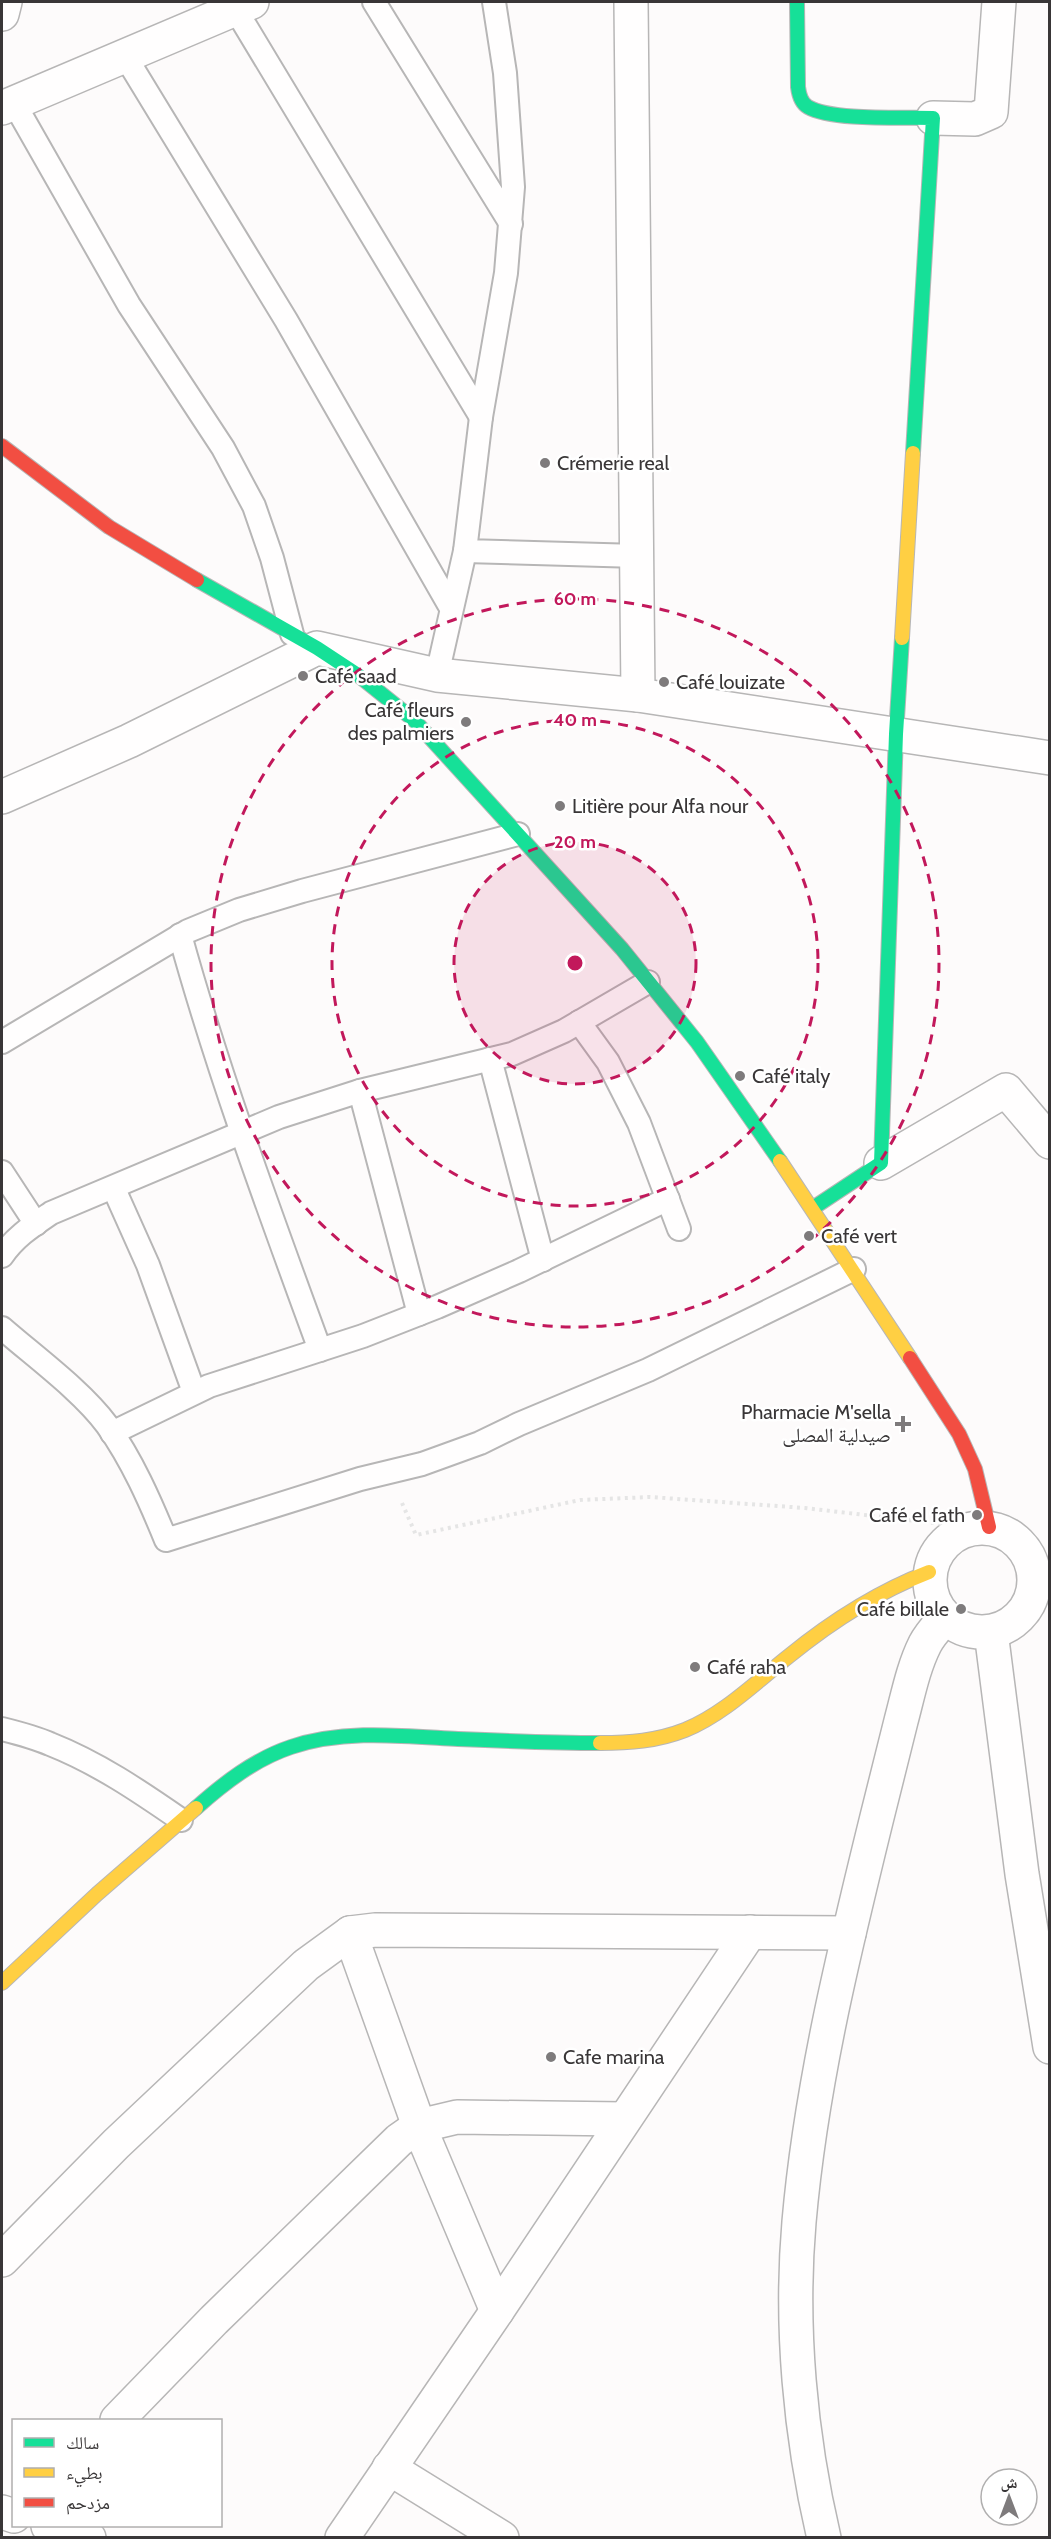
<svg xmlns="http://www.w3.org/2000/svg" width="1051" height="2539" viewBox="0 0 1051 2539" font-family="Cabin,'Noto Naskh Arabic',sans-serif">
<rect width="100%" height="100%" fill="#fdfbfb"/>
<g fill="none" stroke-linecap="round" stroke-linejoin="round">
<g stroke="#b7b6b6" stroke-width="26">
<g id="lane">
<polyline points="231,2 481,417"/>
<polyline points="374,2 511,224"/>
<polyline points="494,2 505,73 513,187 506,273 481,417 465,551 638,556"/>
<polyline points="125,56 286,320 451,608"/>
<polyline points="14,103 129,305 223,448 254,506 272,558 292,634"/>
<polyline points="437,675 465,551"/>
<path d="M180,935C219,1076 270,1213 320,1350"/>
<polyline points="579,1022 608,1062 639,1123 679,1229"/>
<polyline points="2,1042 188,931 239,910 302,891 518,834"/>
<polyline points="490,1059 543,1260"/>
<polyline points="360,1091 419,1314"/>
<polyline points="2,1172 36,1224"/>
<polyline points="114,1189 148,1265 194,1392"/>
<path d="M2,1256C15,1237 32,1226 51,1213L279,1117L360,1091L512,1054L564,1031L648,982"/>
<path d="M2,1328C34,1356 82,1391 107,1425C132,1460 150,1501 166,1540L360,1479L422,1464L480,1443L519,1424L648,1370L854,1269"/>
<polyline points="112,1433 209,1386 363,1336 437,1307 519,1271 668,1199"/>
<path d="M2,1729C18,1733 34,1737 50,1744C98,1763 139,1791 181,1820"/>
</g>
</g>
<g stroke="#b7b6b6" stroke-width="36">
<g id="street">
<polyline points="631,2 638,695"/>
<polyline points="2,14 5,2"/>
<polyline points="2,108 252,2"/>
<polyline points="933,118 975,119 991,112 999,2"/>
<polyline points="2,797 129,741 317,648 437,675 638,695 1050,758"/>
<polyline points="881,1163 1006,1090 1050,1142"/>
<circle cx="982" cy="1580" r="52"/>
<polyline points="991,1632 1022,1874 1050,2047"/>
<polyline points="350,1933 419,2126 497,2311"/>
<polyline points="2,2260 116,2144 306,1965 350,1933 375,1930 849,1933"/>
<polyline points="117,2420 214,2320 399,2140 419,2126 457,2117 624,2119"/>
<polyline points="389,2468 502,2538"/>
<polyline points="2,2512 14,2516"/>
<polyline points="48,2526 89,2538"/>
<polyline points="342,2538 497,2311 750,1932"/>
<path d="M824,2538C800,2436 790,2326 799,2222C811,2085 844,1951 877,1817C885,1785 893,1753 901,1721C908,1695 913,1668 925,1644C930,1634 938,1626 945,1618"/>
</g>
</g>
<g stroke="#b7b6b6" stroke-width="16">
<g id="fast">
<path d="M797,2L798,87C799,95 801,103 808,107C833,121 903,117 933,118L913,453"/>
<polyline points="197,580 317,648 358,675 414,720 622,949 697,1042 780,1161"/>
<polyline points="813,1208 881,1163 896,734 902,638"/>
<path d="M196,1808C224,1783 255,1759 291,1747C344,1729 404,1736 458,1739C505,1741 552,1743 600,1743"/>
</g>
</g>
<g stroke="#b7b6b6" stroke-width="16">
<g id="slow">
<polyline points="902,638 913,453"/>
<polyline points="780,1161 910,1358"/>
<path d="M600,1743C629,1743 657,1741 685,1730C724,1714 756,1682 789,1656C832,1621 877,1592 929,1572"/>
<polyline points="2,1983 97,1894 196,1808"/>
</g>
</g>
<g stroke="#b7b6b6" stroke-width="16">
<g id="jam">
<polyline points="2,446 109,527 197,580"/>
<polyline points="910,1358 959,1434 975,1469 989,1527"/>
</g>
</g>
<polyline stroke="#e5e5e5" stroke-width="4" stroke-dasharray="3 4.5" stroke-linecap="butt" points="402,1503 416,1535 580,1500 650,1497 805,1508 951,1525"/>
<use href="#lane" stroke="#fffefe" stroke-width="22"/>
<use href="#street" stroke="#fffefe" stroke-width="33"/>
<use href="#fast" stroke="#16e098" stroke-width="14"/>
<use href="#slow" stroke="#ffcf43" stroke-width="14"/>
<use href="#jam" stroke="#f24e42" stroke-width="14"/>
</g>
<circle cx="575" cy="963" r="121" fill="#c2185b" fill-opacity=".12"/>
<g fill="none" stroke="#c2185b" stroke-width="3" stroke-dasharray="10 8">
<circle cx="575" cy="963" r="121"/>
<circle cx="575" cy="963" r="243"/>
<circle cx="575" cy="963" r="364"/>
</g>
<g fill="#7e7b7c" stroke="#fff" stroke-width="2">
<circle cx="545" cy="463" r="6"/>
<circle cx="303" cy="676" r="6"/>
<circle cx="664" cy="682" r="6"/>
<circle cx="466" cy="722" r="6"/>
<circle cx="560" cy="806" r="6"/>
<circle cx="740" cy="1076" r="6"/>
<circle cx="809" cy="1236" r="6"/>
<path d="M900 1415h6v6h6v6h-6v6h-6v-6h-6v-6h6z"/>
<circle cx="977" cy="1515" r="6"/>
<circle cx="961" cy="1609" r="6"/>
<circle cx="695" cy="1667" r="6"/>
<circle cx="551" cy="2057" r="6"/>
</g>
<g text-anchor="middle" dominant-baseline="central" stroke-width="5" stroke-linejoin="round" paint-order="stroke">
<g font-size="20" fill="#393637" stroke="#fff" text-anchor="start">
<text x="557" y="463">Crémerie real</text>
<text x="315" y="676">Café saad</text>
<text x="676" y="682">Café louizate</text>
<text x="454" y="710" text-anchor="end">Café fleurs<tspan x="454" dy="23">des palmiers</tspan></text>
<text x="572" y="806">Litière pour Alfa nour</text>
<text x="752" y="1076">Café italy</text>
<text x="821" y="1236">Café vert</text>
<text x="891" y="1412" text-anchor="end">Pharmacie M'sella<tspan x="891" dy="23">صيدلية المصلى</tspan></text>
<text x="965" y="1515" text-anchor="end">Café el fath</text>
<text x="949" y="1609" text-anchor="end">Café billale</text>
<text x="707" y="1667">Café raha</text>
<text x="563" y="2057">Cafe marina</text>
</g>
</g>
<circle cx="575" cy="963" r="9" fill="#c2185b" stroke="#fff" stroke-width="3"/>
<g font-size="18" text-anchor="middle" font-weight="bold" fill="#c2185b" stroke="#fff" stroke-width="5" stroke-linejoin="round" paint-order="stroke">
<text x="575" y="605">60 m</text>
<text x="575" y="726">40 m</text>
<text x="575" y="848">20 m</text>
</g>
<rect width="1051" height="2539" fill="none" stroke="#393637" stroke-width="6"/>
<rect x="12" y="2419" width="210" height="108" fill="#ffffff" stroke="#b0afaf" stroke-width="1.5"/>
<rect x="24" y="2438" width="30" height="9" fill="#16e098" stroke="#b0afaf" stroke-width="1.5"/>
<text x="66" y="2449" font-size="18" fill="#393637">سالك</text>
<rect x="24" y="2468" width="30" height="9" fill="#ffcf43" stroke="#b0afaf" stroke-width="1.5"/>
<text x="66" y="2479" font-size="18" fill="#393637">بطيء</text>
<rect x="24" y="2498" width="30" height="9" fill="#f24e42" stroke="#b0afaf" stroke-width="1.5"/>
<text x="66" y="2509" font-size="18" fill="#393637">مزدحم</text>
<g transform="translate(1009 2497)"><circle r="28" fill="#ffffff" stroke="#b0afaf" stroke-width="1.5"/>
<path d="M0-4.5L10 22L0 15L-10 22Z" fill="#7e7b7c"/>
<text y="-9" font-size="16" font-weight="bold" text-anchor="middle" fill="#393637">ش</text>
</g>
</svg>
